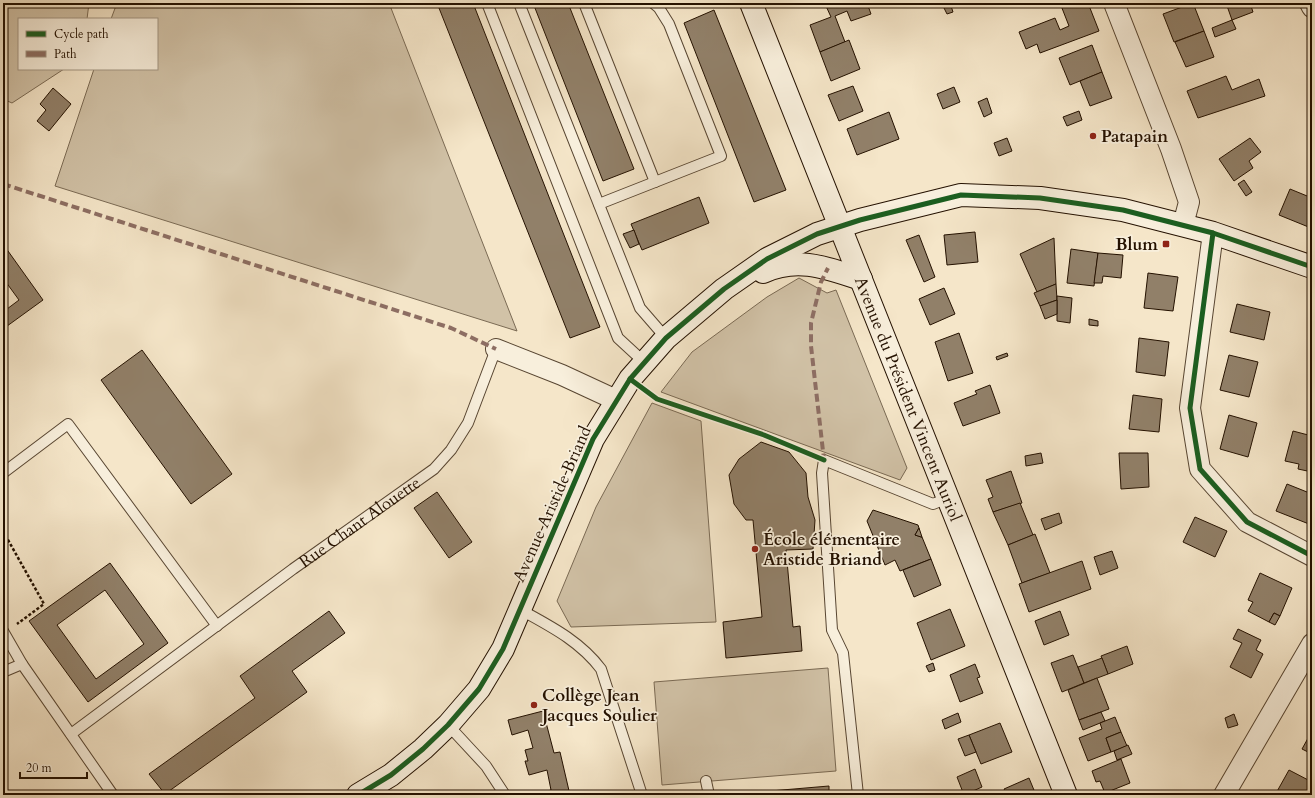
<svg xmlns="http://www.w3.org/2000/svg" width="1315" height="798" viewBox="0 0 1315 798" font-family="Cardo,serif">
<rect width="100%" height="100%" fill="#f5e6c9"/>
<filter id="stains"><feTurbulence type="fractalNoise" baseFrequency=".005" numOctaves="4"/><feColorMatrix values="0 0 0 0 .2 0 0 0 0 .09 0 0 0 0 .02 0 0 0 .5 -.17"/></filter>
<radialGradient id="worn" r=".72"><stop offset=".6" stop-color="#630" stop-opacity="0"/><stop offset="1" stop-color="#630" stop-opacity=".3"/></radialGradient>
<g fill="#d1c2a7" stroke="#7a6a54">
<polygon points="3,3 89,3 87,19 19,19 19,69 64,69 12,103 3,99"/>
<polygon points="117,3 389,3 517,331 55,186 94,69 157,69 157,19 111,19"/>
<polygon points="799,278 827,293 836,290 907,468 900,480 661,392 692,352 767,297"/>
<polygon points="652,403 701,421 716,622 571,627 557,601 596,507"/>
<polygon points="828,668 836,771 662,785 654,682"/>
</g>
<g fill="#918069" stroke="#241100" fill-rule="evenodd">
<polygon points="437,3 473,3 600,327 570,338"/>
<polygon points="533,3 568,3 634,169 603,181"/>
<polygon points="833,3 867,3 871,14 851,21 847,11 835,16 845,42 820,52 810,25 831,17 826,6"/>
<polygon points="950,3 953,12 947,14 943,6"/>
<polygon points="1060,3 1088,3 1099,31 1040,53 1037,44 1026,49 1019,32 1055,18 1060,30 1069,26"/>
<polygon points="1193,3 1204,31 1174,42 1163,14"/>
<polygon points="1226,3 1250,3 1253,12 1232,20"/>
<polygon points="714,10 786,190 754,202 684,23"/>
<polygon points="1232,20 1236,29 1215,37 1212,28"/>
<polygon points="1204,31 1214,57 1186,67 1175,42"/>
<polygon points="849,40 860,69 831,81 820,52"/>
<polygon points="1092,45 1102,72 1070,85 1059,58"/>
<polygon points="1102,72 1112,98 1090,106 1080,81"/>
<polygon points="1226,76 1232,90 1259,79 1265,96 1198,118 1187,91"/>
<polygon points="853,86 863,111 839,121 828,95"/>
<polygon points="954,87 960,102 943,109 937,94"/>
<polygon points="53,88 71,104 49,131 37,121 46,110 40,104"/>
<polygon points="987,98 992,113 984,117 978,102"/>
<polygon points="1079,111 1082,120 1067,126 1063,117"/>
<polygon points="889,112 899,139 857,155 847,129"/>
<polygon points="1007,138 1012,151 999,156 994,143"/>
<polygon points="1250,138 1261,152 1249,161 1253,168 1234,181 1219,159"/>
<polygon points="1244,180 1252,192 1246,196 1238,184"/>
<polygon points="1290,189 1312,198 1311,228 1279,215"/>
<polygon points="699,197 709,223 642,250 631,224"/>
<polygon points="634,230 639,244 630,248 623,234"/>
<polygon points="975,232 978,262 947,265 944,235"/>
<polygon points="919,235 935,277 924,282 906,240"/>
<polygon points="1054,238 1056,284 1037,292 1020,254"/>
<polygon points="3,244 43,300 3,329 3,312 19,300 3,278"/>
<polygon points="1071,249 1098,253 1094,286 1067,283"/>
<polygon points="1098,253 1123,255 1121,278 1103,276 1102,283 1094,283"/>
<polygon points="1148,273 1178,277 1173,311 1144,308"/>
<polygon points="1056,284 1057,300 1040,306 1034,293"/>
<polygon points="944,288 955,314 930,325 919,299"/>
<polygon points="1057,296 1072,298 1070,323 1057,321"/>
<polygon points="1057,300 1057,314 1045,319 1040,306"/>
<polygon points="1237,304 1270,312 1264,340 1230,332"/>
<polygon points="1089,319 1098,321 1098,326 1089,325"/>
<polygon points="959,333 973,373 948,381 935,342"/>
<polygon points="1139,338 1169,342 1165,376 1136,372"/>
<polygon points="142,350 232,474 191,504 101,380"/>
<polygon points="1007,353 1008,356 997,360 996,357"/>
<polygon points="1229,355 1258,362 1249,397 1220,390"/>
<polygon points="990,385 1000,413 963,426 954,403 977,394 975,391"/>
<polygon points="1133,395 1162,399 1159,432 1129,429"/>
<polygon points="1229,415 1257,423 1248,457 1220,449"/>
<polygon points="1293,431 1312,436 1312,472 1298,469 1299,464 1285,461"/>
<polygon points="761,442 789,452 806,473 808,497 815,520 813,549 786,550 793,627 800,626 802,651 726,658 723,622 762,617 753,520 746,520 734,504 729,475 739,459"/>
<polygon points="1041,453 1043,463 1026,466 1025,456"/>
<polygon points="1119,453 1148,453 1149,487 1121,489"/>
<polygon points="1011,471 1022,503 993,512 988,499 993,497 986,480"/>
<polygon points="1287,484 1312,494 1312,515 1309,524 1276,511"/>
<polygon points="437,492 472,542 449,558 414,508"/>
<polygon points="1020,503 1033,535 1008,545 993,512"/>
<polygon points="873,510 918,525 919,528 915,535 922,537 931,559 900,571 895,560 885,565 867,521"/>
<polygon points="1059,513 1062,523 1045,530 1041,519"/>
<polygon points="1195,517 1227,531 1215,557 1183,542"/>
<polygon points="919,528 922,537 921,537 915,535"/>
<polygon points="1035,534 1050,573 1022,583 1008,545"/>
<polygon points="1112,551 1118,568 1100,575 1094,557"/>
<polygon points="931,559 941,585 914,597 903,570"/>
<polygon points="1082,561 1091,589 1029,612 1019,584"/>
<path d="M110,563L168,643L88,702L29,621ZM105,590L144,644L96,679L57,625Z"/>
<polygon points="1260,573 1292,588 1280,616 1274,613 1269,622 1248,611 1253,602 1248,600"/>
<polygon points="950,609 965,646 931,660 917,623"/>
<polygon points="329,611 345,633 292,671 307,692 165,794 149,774 255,698 240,676"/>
<polygon points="1060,611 1069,635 1044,645 1035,621"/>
<polygon points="1274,613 1280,616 1275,625 1269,622"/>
<polygon points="1238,629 1261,640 1256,650 1263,654 1251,678 1230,667 1242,643 1233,639"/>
<polygon points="1127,646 1133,664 1108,674 1101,656"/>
<polygon points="1073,655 1084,683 1062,692 1051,663"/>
<polygon points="1102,658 1108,674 1084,683 1078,667"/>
<polygon points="933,663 935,670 929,672 926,666"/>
<polygon points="975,664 980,677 977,678 983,693 960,702 950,675"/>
<polygon points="1097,678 1109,709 1079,720 1068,690"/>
<polygon points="543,711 554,753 560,752 570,795 545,795 544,792 551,790 547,770 529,775 525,761 528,761 525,750 533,748 528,730 512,735 508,720"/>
<polygon points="1101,712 1105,721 1083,730 1079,720"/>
<polygon points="958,713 961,722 945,729 942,720"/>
<polygon points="1234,714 1238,725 1228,728 1225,718"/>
<polygon points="1115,717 1121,732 1106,738 1111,752 1088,761 1079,738 1102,729 1100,723"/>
<polygon points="1000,723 1012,752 981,764 969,735"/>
<polygon points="1312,731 1312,754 1302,749"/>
<polygon points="1121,732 1127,746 1111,752 1106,738"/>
<polygon points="969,735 976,752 965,756 958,739"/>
<polygon points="1128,745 1132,754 1117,760 1114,751"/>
<polygon points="1121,759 1130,783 1105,793 1100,781 1096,782 1092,771"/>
<polygon points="975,769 982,787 964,795 957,777"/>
<polygon points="1289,770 1312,782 1312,789 1309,795 1275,795"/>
<polygon points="1029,778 1036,795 1007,795 1004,789"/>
<polygon points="829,786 829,795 747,795 747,793"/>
</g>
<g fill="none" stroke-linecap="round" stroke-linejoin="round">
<g stroke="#584632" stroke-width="12">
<g id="lane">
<polyline points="487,3 618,338 644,362"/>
<polyline points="519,3 640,308 666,338"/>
<polyline points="584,3 655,182"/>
<polyline points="599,204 721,156 669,24 659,8 653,3"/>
<polyline points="3,473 68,424 217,626"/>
<path d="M521,610C550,626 580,641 601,669L642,795"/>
<polyline points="3,631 22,664"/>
<polyline points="3,672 22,664 113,795"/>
<polyline points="448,725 486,766 505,795"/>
<path id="s1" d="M71,734L293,569L434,469L451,450L468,423L496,349"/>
<polyline points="706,781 709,795"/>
<polyline points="858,795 843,653 832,630 822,473 824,460 933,504 948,498"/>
</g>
</g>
<g stroke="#584632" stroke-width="22">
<g id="street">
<polyline points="1114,3 1171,149 1189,202 1183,225"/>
<polyline points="1310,3 1312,7"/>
<polyline points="1213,233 1190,408 1200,469 1247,522 1312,556"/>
<polyline points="496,349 562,375 616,400"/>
<polyline points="1224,795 1312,644"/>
</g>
</g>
<g stroke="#241100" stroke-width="24">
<g id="secondary">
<path id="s2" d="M751,3L1066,795"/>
<path d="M763,272C798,256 827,268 861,279"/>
<polyline points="358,795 391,775 423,749 448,725 479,689 503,649 593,439 630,379 666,338 724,289 767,259 817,234 860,220 961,195 1040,198 1123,210 1213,233 1312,267"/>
</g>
</g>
<polyline stroke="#241100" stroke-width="2.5" stroke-dasharray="3 2" stroke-linecap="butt" points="3,531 44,604 17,624"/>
<use href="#lane" stroke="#f8efdc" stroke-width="10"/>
<use href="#street" stroke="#f8efdc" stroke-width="20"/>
<use href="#secondary" stroke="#f8efdc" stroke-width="22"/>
<g stroke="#8d6e63" stroke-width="4" stroke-dasharray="8 4" stroke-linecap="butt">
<polyline points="3,184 451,328 496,349"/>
<polyline points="823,459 824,460 811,346 811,323 821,282 828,268"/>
</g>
<g stroke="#f8efdc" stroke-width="8">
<g id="cycleway">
<polyline points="1213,233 1190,408 1200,469 1247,522 1312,556"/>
<polyline points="630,379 657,399 764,435 824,460"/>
<polyline points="358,795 391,775 423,749 448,725 479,689 503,649 593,439 630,379 666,338 724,289 767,259 817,234 860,220 961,195 1040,198 1123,210 1213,233 1312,267"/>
</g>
</g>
<use href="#cycleway" stroke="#1b5e20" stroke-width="5"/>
</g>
<g fill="#8f2418" stroke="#f8efdc" stroke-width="1.5">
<circle cx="1093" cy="136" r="4"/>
<rect x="1162" y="240" width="8" height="8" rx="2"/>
<circle cx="755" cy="549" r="4"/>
<circle cx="534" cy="705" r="4"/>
</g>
<g text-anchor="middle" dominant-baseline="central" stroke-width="3.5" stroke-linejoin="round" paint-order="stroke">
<g font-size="17" font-weight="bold" fill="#241100" stroke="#f8efdc" text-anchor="start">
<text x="1101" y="136">Patapain</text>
<text x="1158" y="244" text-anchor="end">Blum</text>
<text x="763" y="539">École élémentaire<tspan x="763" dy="20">Aristide Briand</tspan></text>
<text x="542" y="695">Collège Jean<tspan x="542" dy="20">Jacques Soulier</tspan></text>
</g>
<g font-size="17" fill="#241100" stroke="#f8efdc">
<text stroke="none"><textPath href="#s2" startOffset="426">Avenue du Président Vincent Auriol</textPath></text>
<text transform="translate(552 504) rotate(-66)">Avenue Aristide Briand</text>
<text stroke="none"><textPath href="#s1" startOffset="358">Rue Chant Alouette</textPath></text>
</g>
</g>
<rect width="1315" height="798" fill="none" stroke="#f5e6c9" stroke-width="16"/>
<rect x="4" y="4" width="1307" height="790" fill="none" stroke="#241100" stroke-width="2"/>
<rect x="8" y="8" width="1299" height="782" fill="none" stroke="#241100"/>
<rect x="18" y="18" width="140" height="52" fill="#f8efdc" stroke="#a39684"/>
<rect x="26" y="31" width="20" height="6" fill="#1b5e20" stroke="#a39684"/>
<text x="54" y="38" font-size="12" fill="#241100">Cycle path</text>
<rect x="26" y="51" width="20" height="6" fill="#8d6e63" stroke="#a39684"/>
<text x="54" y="58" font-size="12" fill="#241100">Path</text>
<path d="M20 772v6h67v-6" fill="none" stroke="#241100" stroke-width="2"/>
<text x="26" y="772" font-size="12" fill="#241100" stroke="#f8efdc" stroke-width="3" paint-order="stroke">20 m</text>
<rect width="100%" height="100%" filter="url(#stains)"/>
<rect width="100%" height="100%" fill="url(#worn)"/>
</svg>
